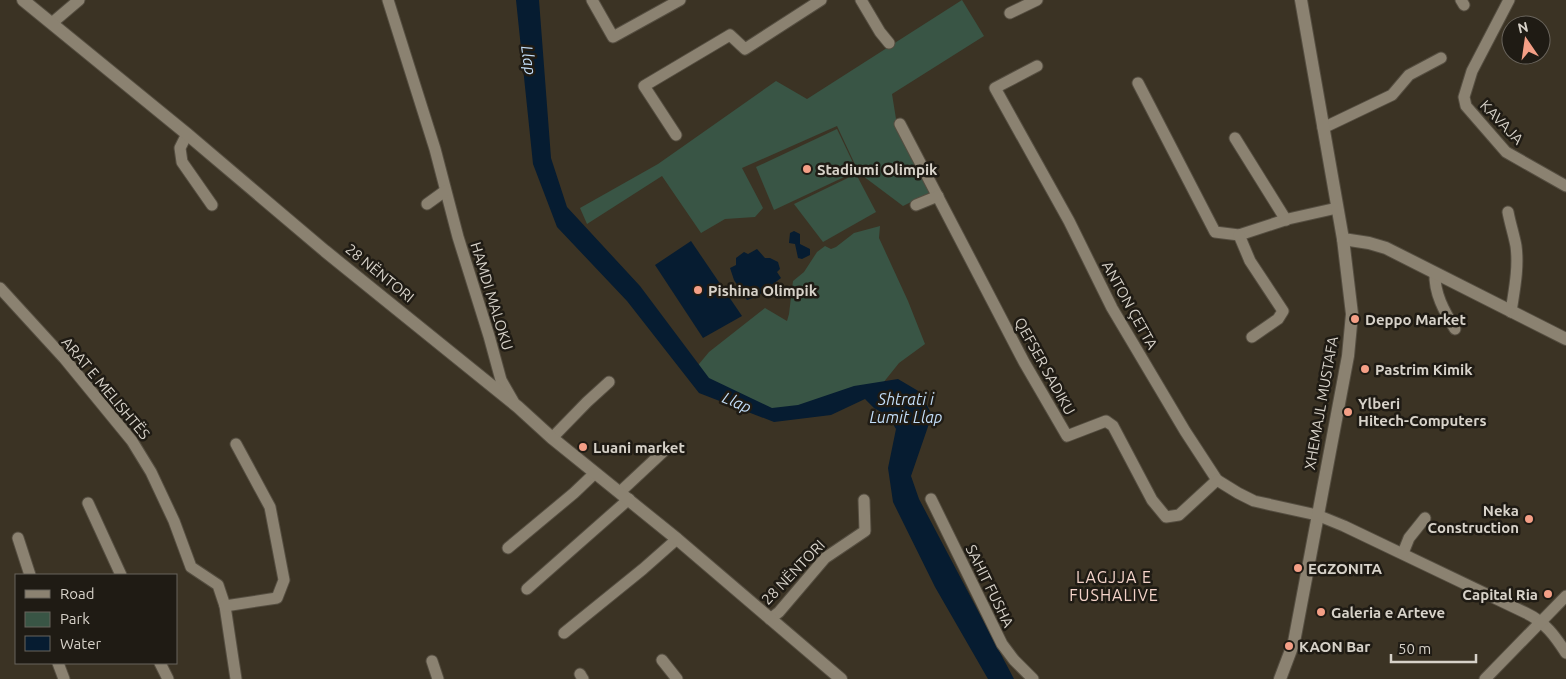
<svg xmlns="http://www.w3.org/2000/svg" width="1566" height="679" viewBox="0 0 1566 679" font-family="Ubuntu,sans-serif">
<rect width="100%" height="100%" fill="#3b3324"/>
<g fill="#395545">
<polygon points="962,0 984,36 892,94 897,125 931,192 903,206 859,173 837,126 742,168 763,208 755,217 725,219 701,233 662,176 587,224 580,208 658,164 776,81 807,99"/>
<polygon points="837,129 857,171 774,210 756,167"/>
<polygon points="856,174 876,212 823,242 794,204"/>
<polygon points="880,226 879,238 908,301 925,344 899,363 883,383 774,414 706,385 694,370 709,352 765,308 787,321 789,314 793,281 804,272 817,252 825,246 831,249 836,247 854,233"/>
</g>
<g fill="#061c31">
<polygon points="516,0 539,0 551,158 567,207 640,286 709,378 772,408 798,405 854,386 898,379 920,392 932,415 911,476 919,499 1014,679 988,679 935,587 893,502 888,468 896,429 888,416 874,408 865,399 831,415 774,422 699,393 627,301 557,227 533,164"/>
<polygon points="794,231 800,234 800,244 810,249 810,255 802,259 798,258 795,244 789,243 790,233"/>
<polygon points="691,241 742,316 703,338 655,265"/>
<polygon points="757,249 765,258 770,258 778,262 780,269 777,272 781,278 756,297 747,300 734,280 730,268 736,265 736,258 744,252 748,254"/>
</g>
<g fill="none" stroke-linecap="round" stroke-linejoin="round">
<g stroke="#554e41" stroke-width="13">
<g id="street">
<polyline points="388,0 435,149 458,237 489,336 501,380 513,401"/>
<polyline points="592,0 613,37 680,0"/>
<polyline points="861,0 880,32 889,43"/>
<polyline points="1461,0 1464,5"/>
<polyline points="1509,0 1472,71 1464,97 1466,106 1506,152 1566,186"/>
<polyline points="1010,13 1037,0"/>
<polyline points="52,23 79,0"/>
<path d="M1037,66L995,88L1069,221L1112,308L1185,431L1217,480L1238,493L1254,501L1317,515L1344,526L1526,613C1545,622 1555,636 1566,653"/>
<polyline points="1138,83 1215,232 1239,235 1288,219 1337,208"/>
<polyline points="900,124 1024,362 1067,436 1106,421 1113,426 1152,500 1166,517 1179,515 1217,480"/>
<polyline points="1323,128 1392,95 1409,75 1441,58"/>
<polyline points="187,134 180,148 182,162 212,205"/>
<polyline points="676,135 644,86 730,35 745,49 821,0"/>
<polyline points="1235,138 1286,220"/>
<polyline points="427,204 445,191"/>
<polyline points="916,205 938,196"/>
<path d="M1508,212C1510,223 1514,235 1516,246C1519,268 1514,291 1511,312"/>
<polyline points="1239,235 1250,261 1283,311 1278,319 1252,337"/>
<path d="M1435,273C1434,293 1444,311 1455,329"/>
<polyline points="0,288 64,358 132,441 151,472 174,521 191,567 218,585 225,606 236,679"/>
<polyline points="552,438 587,402 609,382"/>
<polyline points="620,492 665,450"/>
<polyline points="931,499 1002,644 1014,660 1033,679"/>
<polyline points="88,503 121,575"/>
<polyline points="18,538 30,575"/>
<polyline points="508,548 574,493 595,473"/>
<polyline points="1403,553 1409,538 1425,518"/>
<polyline points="527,589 629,499"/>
<polyline points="225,606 277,598 284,580 270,507 236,444"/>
<polyline points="770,619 779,612 825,558 865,531 864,500"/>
<polyline points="564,633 643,569 677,539"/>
<polyline points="662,660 677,679"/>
<polyline points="432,661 438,679"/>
<polyline points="58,663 64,679"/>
<polyline points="160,663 168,679"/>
<polyline points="580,674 583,679"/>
<polyline points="1485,679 1566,596"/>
</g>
</g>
<g stroke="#554e41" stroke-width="14">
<g id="secondary">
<polyline points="23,0 187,134 325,251 518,407 552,438 677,539 841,679"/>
<polyline points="1343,239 1369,243 1386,248 1566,339"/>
<polyline points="1280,679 1294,642 1348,356 1352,314 1343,239 1301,0"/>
</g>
</g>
<use href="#street" stroke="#8b8271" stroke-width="11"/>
<use href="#secondary" stroke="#8b8271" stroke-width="12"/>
</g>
<g fill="#f49f86" stroke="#1f1b14" stroke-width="2">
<circle cx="807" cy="169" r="5"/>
<circle cx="698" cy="290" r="5"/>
<circle cx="1355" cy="319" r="5"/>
<circle cx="1365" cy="369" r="5"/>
<circle cx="1348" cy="412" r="5"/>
<circle cx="583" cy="447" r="5"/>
<circle cx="1529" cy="519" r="5"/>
<circle cx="1298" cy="568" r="5"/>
<circle cx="1548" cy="594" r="5"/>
<circle cx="1321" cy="612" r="5"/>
<circle cx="1289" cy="646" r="5"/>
</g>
<g text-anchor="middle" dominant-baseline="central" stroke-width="5" stroke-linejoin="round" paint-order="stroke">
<g font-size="15" fill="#d7d2c9" stroke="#1f1b14">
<text transform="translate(1502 122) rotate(46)">KAVAJA</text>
<text transform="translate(380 273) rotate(39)">28 NËNTORI</text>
<text transform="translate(492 296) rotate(73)">HAMDI MALOKU</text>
<text transform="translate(1130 305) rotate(61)">ANTON ÇETTA</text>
<text transform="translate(1045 366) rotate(61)">QEFSER SADIKU</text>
<text transform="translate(106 388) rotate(50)">ARAT E MELISHTËS</text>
<text transform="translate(1321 403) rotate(-80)">XHEMAJL MUSTAFA</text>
<text transform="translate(793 572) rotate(-46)">28 NËNTORI</text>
<text transform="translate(990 586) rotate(64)">SAHIT FUSHA</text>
</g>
<g font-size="15" font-weight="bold" fill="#d7d2c9" stroke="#1f1b14" text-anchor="start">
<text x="817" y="169">Stadiumi Olimpik</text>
<text x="708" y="290">Pishina Olimpik</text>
<text x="1365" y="319">Deppo Market</text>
<text x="1375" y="369">Pastrim Kimik</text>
<text x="1358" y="403">Ylberi<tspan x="1358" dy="17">Hitech-Computers</tspan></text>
<text x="593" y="447">Luani market</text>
<text x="1519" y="510" text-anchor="end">Neka<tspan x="1519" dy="17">Construction</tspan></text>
<text x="1308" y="568">EGZONITA</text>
<text x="1538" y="594" text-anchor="end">Capital Ria</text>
<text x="1331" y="612">Galeria e Arteve</text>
<text x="1299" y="646">KAON Bar</text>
</g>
<g font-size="16" font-style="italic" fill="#c1dcf7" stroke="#1f1b14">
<text transform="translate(529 60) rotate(82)">Llap</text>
<text x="906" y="399">Shtrati i<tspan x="906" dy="18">Lumit Llap</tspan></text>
<text transform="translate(737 402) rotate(23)">Llap</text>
</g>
<g font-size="16" letter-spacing="1" fill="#f4d3c9" stroke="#1f1b14">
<text x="1114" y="577">LAGJJA E<tspan x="1114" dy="18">FUSHALIVE</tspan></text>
</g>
</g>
<rect x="15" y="574" width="162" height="90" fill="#1f1b14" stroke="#69645c"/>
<rect x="25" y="590" width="25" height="8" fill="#8b8271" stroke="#69645c"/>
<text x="60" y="599" font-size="15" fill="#d7d2c9">Road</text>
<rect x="25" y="612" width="25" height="15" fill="#395545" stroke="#69645c"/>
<text x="60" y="624" font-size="15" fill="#d7d2c9">Park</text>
<rect x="25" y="636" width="25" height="15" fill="#061c31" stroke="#69645c"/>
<text x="60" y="649" font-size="15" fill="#d7d2c9">Water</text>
<g transform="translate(1526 40) rotate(347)"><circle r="24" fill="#1f1b14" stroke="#69645c"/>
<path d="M0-4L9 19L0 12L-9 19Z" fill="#f49f86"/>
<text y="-8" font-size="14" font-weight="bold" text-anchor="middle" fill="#d7d2c9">N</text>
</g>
<path d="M1391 654v8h85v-8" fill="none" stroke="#d7d2c9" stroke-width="2.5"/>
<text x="1398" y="654" font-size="15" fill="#d7d2c9" stroke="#1f1b14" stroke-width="4" paint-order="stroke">50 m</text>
</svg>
